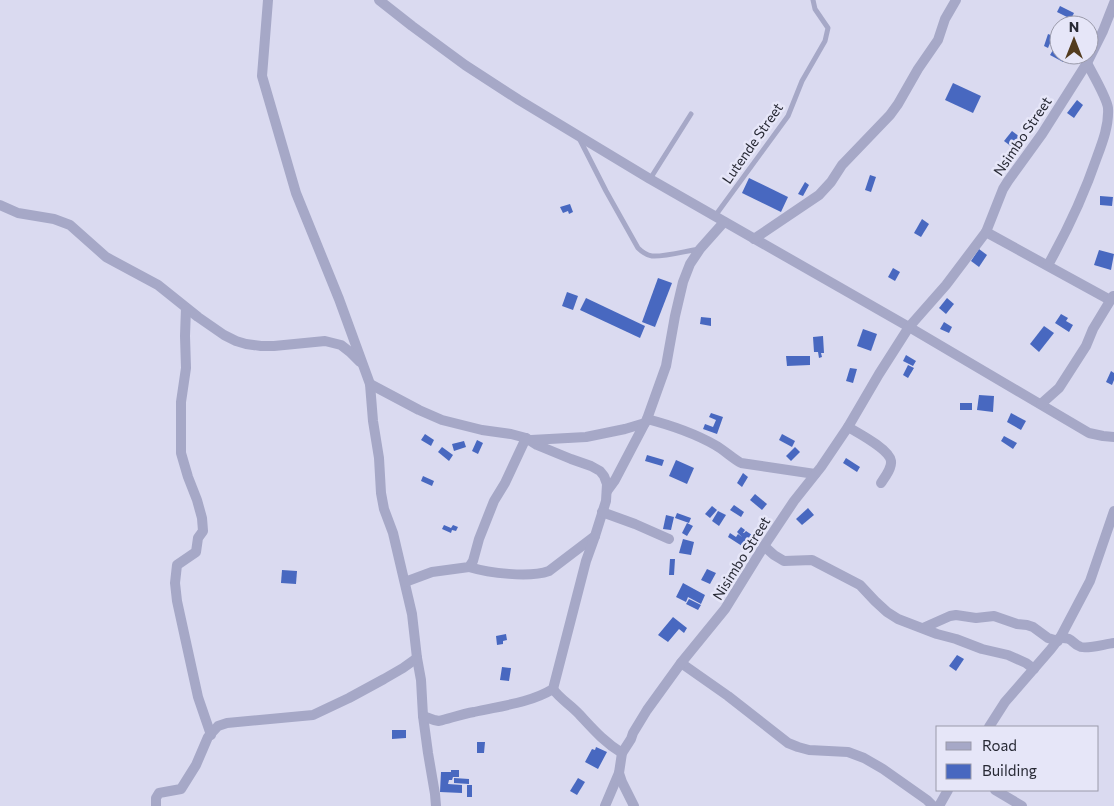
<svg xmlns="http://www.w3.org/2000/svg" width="1114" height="806" viewBox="0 0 1114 806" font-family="Commissioner,sans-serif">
<rect width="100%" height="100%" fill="#dadaf0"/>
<g fill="#4868c0">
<polygon points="1060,6 1074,13 1071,19 1057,12"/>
<polygon points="1048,34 1053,36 1048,48 1044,46"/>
<polygon points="1059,40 1059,55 1067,55 1063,62 1050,55"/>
<polygon points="953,83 981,96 973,113 945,100"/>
<polygon points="1077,100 1083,105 1074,118 1067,113"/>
<polygon points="1012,131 1020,137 1012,147 1004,141"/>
<polygon points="870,175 876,177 871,192 865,190"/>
<polygon points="749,178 788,197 781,212 742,193"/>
<polygon points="805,182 809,185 803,196 798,194"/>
<polygon points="1100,196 1113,197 1112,206 1100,205"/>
<polygon points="570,204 573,212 569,214 568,211 563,213 560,207"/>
<polygon points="922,219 929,224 921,237 914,233"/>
<polygon points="979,249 987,255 979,267 971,261"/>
<polygon points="1099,250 1114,254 1111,270 1094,265"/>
<polygon points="893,268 900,272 895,281 888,277"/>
<polygon points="658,278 672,283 655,327 642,322"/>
<polygon points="567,292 578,296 573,310 562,306"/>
<polygon points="586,298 645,326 640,338 580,310"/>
<polygon points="947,298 954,304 946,314 939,308"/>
<polygon points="1061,314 1068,318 1066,321 1073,325 1069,332 1055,323"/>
<polygon points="701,317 711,318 711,326 700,324"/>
<polygon points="944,322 952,327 949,333 940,329"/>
<polygon points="1044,326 1054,333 1039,352 1030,344"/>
<polygon points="863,329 877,334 871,351 857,346"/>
<polygon points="823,336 824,353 821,353 822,357 819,358 818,352 814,352 813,337"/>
<polygon points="906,355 916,361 913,366 903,361"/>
<polygon points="786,356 810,356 810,365 787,366"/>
<polygon points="908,365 914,368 908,378 903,375"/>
<polygon points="850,368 857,369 853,383 846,381"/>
<polygon points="1111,371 1114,373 1114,380 1112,385 1106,382"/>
<polygon points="979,395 994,396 993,412 977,410"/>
<rect x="960" y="403" width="12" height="7"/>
<polygon points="711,413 723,417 717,434 703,429 705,424 713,427 716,420 709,417"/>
<polygon points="1011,413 1026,421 1021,430 1007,422"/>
<polygon points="425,434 434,440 431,446 421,440"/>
<polygon points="782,434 795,441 792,447 779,440"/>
<polygon points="1004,436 1017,443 1013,449 1001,441"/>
<polygon points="477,440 483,443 478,454 472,451"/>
<polygon points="464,441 466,447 454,451 452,444"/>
<polygon points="442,447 453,455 449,461 438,452"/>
<polygon points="795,447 800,452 791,461 786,456"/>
<polygon points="647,455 664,460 662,466 645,461"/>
<polygon points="846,458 860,467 857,472 843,463"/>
<polygon points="676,460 694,468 687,484 669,476"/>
<polygon points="743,473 748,477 742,487 737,483"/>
<polygon points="423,476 434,481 432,486 421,481"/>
<polygon points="755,494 767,504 762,510 750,500"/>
<polygon points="734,505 744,512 741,517 730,510"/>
<polygon points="712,506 717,510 710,518 705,514"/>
<polygon points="808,508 814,515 802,525 796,519"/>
<polygon points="718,511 726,515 719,526 712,521"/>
<polygon points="677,513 691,518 689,523 675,518"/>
<polygon points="666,515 674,517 671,530 663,529"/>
<polygon points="687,523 693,526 687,536 682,533"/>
<polygon points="444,525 451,528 453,525 458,527 456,531 452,530 451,533 442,529"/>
<polygon points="741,527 745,530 743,533 744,533 746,531 752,535 751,537 753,538 748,546 745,543 742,546 728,537 730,533 736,537 738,534 742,537 737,532"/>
<polygon points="683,539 694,542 691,555 679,553"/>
<polygon points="670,559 675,559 674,575 669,575"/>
<polygon points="707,569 716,573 710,584 701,580"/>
<polygon points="282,570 297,571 296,584 281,583"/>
<polygon points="683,583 705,595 701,604 688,597 686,602 676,597"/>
<polygon points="689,599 701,605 698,610 686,604"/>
<polygon points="673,617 687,628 684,633 679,629 668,642 658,635"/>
<polygon points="506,634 507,640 503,641 503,644 497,645 496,636"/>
<polygon points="957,655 964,659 956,671 949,666"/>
<polygon points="502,667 511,668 509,681 500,680"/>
<polygon points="392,730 406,730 406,738 392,739"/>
<polygon points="477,742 485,742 484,753 477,753"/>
<polygon points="596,747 607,752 598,769 585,762 592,749 595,750"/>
<polygon points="451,770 459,770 459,777 453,777 452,780 449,780 448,784 462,785 462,793 440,792 441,772 451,772"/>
<polygon points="454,778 469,779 469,784 454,783"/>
<polygon points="578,778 585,782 577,795 570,791"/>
<rect x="467" y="785" width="5" height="12"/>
</g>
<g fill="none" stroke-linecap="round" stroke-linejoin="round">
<g stroke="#a6a8c7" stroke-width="5">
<path d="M579,138L606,191L638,248C642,252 646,255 652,256C664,257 686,251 699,249"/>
<polyline points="650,179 691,114"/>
<polyline points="715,216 788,116 802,81 825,41 828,28 815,9 813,0"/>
</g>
<g stroke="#a6a8c7" stroke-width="10">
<polyline points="268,0 262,76 296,193 339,299 370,384 373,421 379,458 381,493 384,509 393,533 412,614 417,658 421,680 423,716 428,753 435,794 436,806"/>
<polyline points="379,0 412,26 465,65 519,100 650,179 909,327 1089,433 1103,436 1114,437"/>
<polyline points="0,205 18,213 54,219 70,225 106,257 158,285 198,317 224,335 236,341 246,344 261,346 274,346 325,341 341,345 350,352 360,362"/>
<polyline points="986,232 1110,300"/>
<polyline points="754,239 819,195 831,182 842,165 890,115 898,104 918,69 938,40 945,19 956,0"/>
<path d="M1048,265C1067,231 1084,195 1097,157C1103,141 1109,125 1108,108C1107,98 1092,73 1087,63"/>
<polyline points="186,308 185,336 186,368 181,402 181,453 188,477 197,500 202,518 203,531 198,538 196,552 177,565 175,583 177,601 198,697 211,735"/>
<path d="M370,384L419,410L442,420L482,430L511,434L526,438L537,445L571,459L591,466L600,471L604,476L607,484L606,501L595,536L549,571C529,578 489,573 469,567"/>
<polyline points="1041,404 1059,388 1086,346 1093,329 1113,296"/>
<path d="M647,419C670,425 694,433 715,445C724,450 732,458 741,463L815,474"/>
<path d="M848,427C858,433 889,449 891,461C892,468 885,477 881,483"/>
<polyline points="531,440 586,437 625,429 645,423"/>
<polyline points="607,491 615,480 647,419 666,366 675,316 683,282 690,264 700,249 724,222"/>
<polyline points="602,512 635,524 669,539"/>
<polyline points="764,546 774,555 784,561 812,560 860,585 875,601 887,612 898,619 937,634 956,639 982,649 1008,655 1026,663 1034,669"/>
<polyline points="405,582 432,572 469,567 473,561 479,539 494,501 505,483 526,438"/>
<polyline points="923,628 950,616 956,615 976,618 994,616 1017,624 1027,625 1033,627 1048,638 1058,641"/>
<path d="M1060,638C1074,637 1071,644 1081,647C1089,649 1105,644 1114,643"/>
<polyline points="681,663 728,696 788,743 798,747 809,750 848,752 864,758 883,769 927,800 933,806"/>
<path d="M553,689C560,699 571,705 579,714C593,729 604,742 622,753"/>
<path d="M423,716L434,720L439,721C451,718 462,714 474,712C500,706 530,703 553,689L586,561L595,536"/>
<polyline points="989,727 1005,702 1051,649 1061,636 1090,581 1114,511"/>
<polyline points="995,790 1022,806"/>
<polyline points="156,806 156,798 159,793 181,789 196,765 208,737 218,726 227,723 313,715 349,698 384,679 403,668 417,658"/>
<polyline points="605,806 619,773"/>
<polyline points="634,806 622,782 619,773 622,753 631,739 633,733 647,710 681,663 725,609 764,546 794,501 821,467 848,427 879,374 909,327 946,285 986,232 1003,189 1008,181 1042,134 1087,63 1103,31 1114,3"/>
<polyline points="939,806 948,790"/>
</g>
</g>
<g text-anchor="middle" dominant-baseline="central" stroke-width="5" stroke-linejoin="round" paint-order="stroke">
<g font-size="14" fill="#272934" stroke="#e6e6f8">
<text transform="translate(1022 136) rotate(-56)">Nsimbo Street</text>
<text transform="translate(752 143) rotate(-55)">Lutende Street</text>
<text transform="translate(741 558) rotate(-58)">Nisimbo Street</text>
</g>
</g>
<rect x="936" y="726" width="162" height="65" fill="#e6e6f8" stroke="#9a9aaa"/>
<rect x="946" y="742" width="25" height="8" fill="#a6a8c7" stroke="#9a9aaa"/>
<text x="982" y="751" font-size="15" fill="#272934">Road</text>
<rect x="946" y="764" width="25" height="15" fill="#4868c0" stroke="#9a9aaa"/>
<text x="982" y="776" font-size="15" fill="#272934">Building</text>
<g transform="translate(1074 40)"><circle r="24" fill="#e6e6f8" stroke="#9a9aaa"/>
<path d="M0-4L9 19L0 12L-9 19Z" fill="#533c1f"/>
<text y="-8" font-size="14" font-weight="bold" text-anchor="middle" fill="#272934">N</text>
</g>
</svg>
